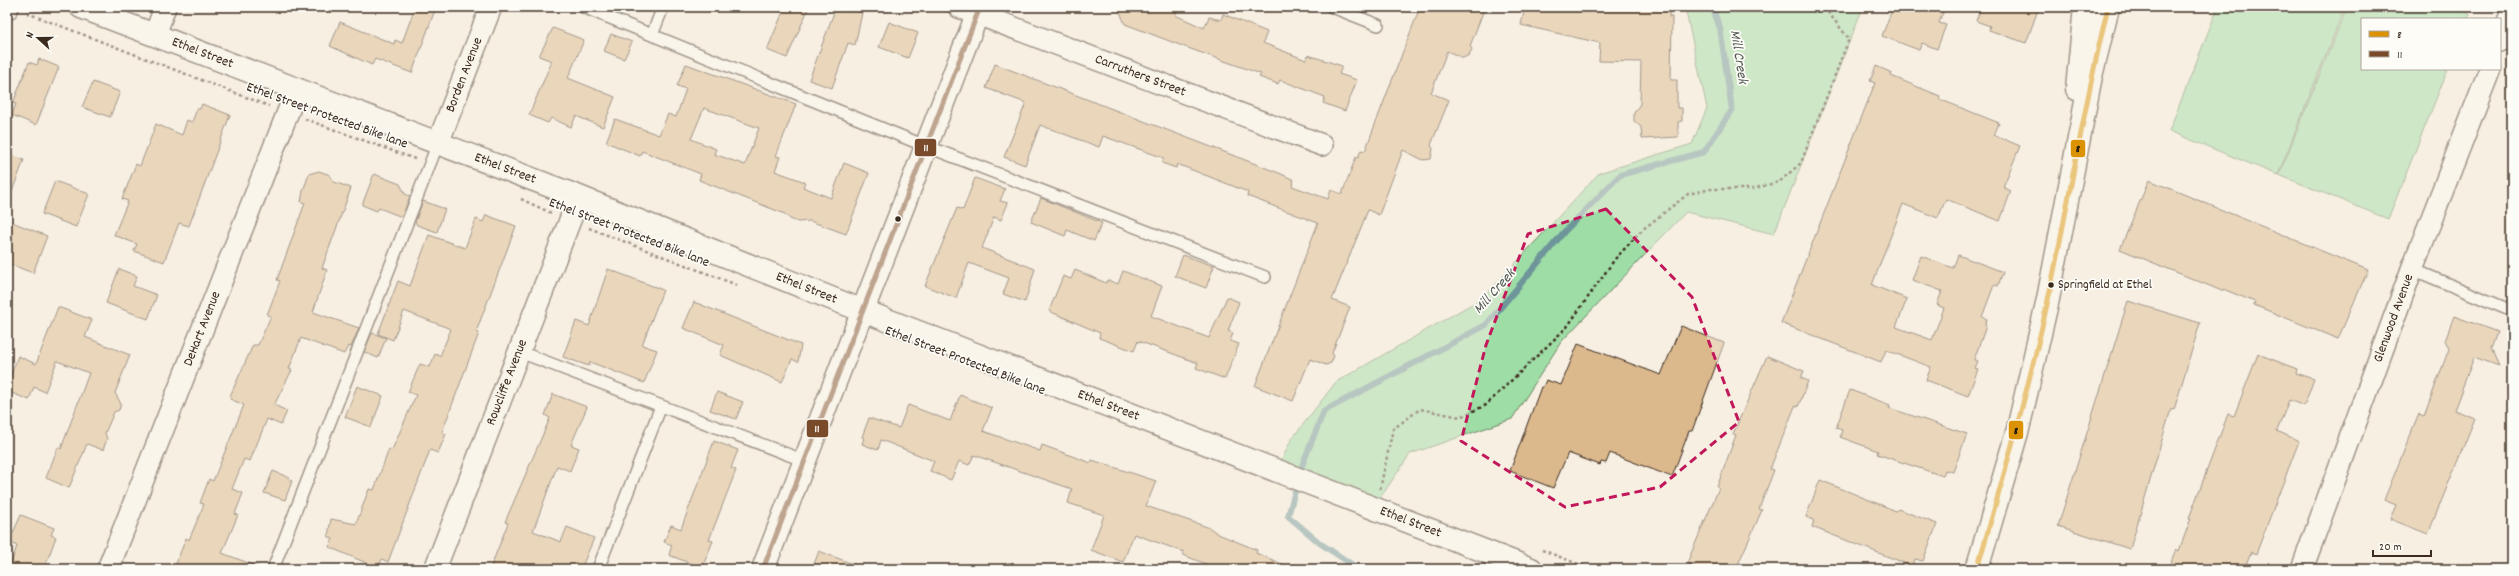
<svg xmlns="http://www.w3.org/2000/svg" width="2519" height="576" viewBox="0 0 2519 576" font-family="Dekko,sans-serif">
<rect width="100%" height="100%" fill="#f6efe2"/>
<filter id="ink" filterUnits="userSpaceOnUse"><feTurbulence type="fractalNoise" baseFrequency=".025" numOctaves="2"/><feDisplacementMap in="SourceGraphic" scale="8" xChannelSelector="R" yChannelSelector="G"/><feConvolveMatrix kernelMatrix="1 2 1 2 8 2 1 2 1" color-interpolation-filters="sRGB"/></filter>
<g filter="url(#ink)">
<g fill="#9edda6" stroke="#6c8462">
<polygon points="1685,7 1863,7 1774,234 1686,212 1561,342 1512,419 1410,454 1378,501 1279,466 1291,440 1336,382 1484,297 1599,173 1692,144 1707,108"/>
<polygon points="2218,7 2345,7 2278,175 2169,131"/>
<polygon points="2347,7 2453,7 2470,14 2468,19 2362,19 2362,69 2448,69 2388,219 2279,175"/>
</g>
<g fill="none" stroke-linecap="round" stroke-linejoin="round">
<polyline stroke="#6d959a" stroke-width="6" points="1359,569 1321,544 1288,516 1303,463 1324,411 1486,325 1564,232 1620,175 1704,152 1732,110 1720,28 1712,7"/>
</g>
<g fill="#dbb98d" stroke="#3b2a1e" fill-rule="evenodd">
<polygon points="415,7 436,7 412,73 375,59 372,65 330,46 340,22 394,44 395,40 402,43"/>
<polygon points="785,7 809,7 787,58 767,50"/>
<polygon points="836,7 844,7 862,13 855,45 848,43 832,88 809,80"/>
<polygon points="1118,7 1167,7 1177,12 1175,15 1204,28 1209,17 1221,20 1223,14 1267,32 1263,43 1306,60 1308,55 1342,66 1339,74 1357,80 1345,111 1323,103 1325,97 1280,80 1278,84 1259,77 1261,74 1185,47 1125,24"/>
<polygon points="1420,7 1485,7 1470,46 1472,49 1469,55 1463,58 1447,51 1431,93 1449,100 1431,145 1433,149 1431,159 1423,160 1403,150 1379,215 1368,210 1332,300 1350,307 1332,353 1334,356 1331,363 1326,365 1310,359 1293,401 1255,386 1318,223 1247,196 1248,192 1177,164 1176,168 1162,163 1164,158 1103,136 1099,147 1040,125 1025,165 1004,157 1026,103 986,88 995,64 1279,173 1294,180 1292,186 1328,199 1331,190 1342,194 1356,157 1358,158 1361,150 1365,151"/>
<polygon points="1525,7 1670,7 1669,17 1672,17 1671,80 1677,80 1677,108 1682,108 1682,121 1678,122 1678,137 1642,139 1641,127 1634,121 1634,113 1640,104 1641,62 1599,61 1600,43 1521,25"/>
<polygon points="1893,7 1945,7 1939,23 1946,25 1937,49 1922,43 1919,50 1882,36"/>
<polygon points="1981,7 2039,7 2026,43 1989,30 1990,26 1976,21"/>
<polygon points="889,22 918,33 908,58 879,47"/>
<polygon points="553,28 584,40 568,78 615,97 603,127 576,116 571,127 551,118 548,123 529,115 552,61 539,56"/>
<polygon points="611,34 632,42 624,59 604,51"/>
<polygon points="39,59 59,67 36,125 12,115 16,104 13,103 29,62 37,65"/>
<path d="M686,64L796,104L776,156L780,157L775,171L805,182L803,187L831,198L844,163L869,173L846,234L810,221L798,222L790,219L785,214L699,180L701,174L642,151L640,156L606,142L615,119L659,135L668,114L676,117L686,89L677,86ZM704,108L759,128L745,165L714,154L716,149L691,139Z"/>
<polygon points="1876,66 1892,73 1891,76 1940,96 1939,99 1999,123 1994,135 2020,146 2003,187 2011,191 2000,221 1946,199 1938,218 1903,204 1872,285 1907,299 1896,327 1932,340 1944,308 1937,305 1942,291 1912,280 1921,256 1953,268 1958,255 2003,272 1998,286 1994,285 1982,317 1987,319 1985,325 1986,326 1974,360 1978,361 1975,368 1978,369 1968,396 1926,380 1931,367 1886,350 1881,362 1781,323 1875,83 1870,81"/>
<polygon points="93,82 120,92 110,117 82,107"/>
<polygon points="202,104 230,115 189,226 179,223 164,262 134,251 137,244 114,235 128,201 122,199 136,164 140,166 156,124 182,135 187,120 192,122 197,109 200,109"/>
<polygon points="7,154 24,160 8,202 7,202"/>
<polygon points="319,171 330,175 334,182 351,188 322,268 327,270 313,312 359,328 351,347 348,346 344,354 301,338 289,369 292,370 274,405 287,411 281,425 267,419 250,461 244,459 232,489 243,493 235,514 238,515 222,553 259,567 259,569 174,569 186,538 189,540 204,504 200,503 209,479 213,481 244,405 230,399 231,394 253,345 258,345 271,316 267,315 280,281 277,280 305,203 301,202 303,191 309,174"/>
<polygon points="374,174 400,184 405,194 410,196 402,217 379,208 377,211 362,205"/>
<polygon points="975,178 1005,189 1000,201 1008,203 1001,220 994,217 982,248 1035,269 1025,302 1003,294 1009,278 969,263 956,298 925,286 957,208 963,210"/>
<polygon points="2149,180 2368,270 2338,339 2254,305 2255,302 2223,289 2222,291 2120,249"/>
<polygon points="55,181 89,194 76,227 42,214"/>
<polygon points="1041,198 1102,223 1094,241 1067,230 1065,236 1031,222"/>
<polygon points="423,201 445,209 437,232 417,225 415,222"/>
<polygon points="486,215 516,226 476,332 479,333 442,432 446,434 438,453 430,450 388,562 382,559 378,568 329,547 333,539 328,536 331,519 356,524 369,489 374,490 389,449 392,450 416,395 408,392 420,364 430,367 435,354 440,356 451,329 404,311 393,340 378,334 398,281 410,286 429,235 465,248 476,219 483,222"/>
<polygon points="7,220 47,236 33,273 7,263"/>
<polygon points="1183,255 1214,266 1206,288 1175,276"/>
<polygon points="119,269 137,276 133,286 157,295 148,319 106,303"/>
<polygon points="608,269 663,290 642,345 657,350 644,383 590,362 589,366 563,357 576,321 589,326"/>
<polygon points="1075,270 1106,283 1107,280 1118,284 1123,271 1162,286 1151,316 1209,338 1227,297 1239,302 1228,331 1233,333 1230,341 1239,344 1225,379 1196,368 1198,363 1141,342 1138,341 1134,351 1099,338 1100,333 1049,311 1063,276 1071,279"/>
<polygon points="2128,301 2200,323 2174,410 2171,409 2161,443 2130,549 2058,526"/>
<polygon points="694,302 801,345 798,362 792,359 782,382 720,355 724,345 683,328"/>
<polygon points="58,307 92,320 85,337 130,355 115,393 121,404 119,410 114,412 105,433 107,439 103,450 87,444 69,488 46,478 58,447 61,449 89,373 57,361 45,392 34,387 29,400 7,391 7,385 18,356 36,364"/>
<polygon points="2454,316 2497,332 2491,349 2499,366 2474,357 2454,410 2475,418 2428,534 2390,519 2396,505 2384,500 2419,414 2424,416 2449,349 2445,340"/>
<polygon points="1681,326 1724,343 1692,431 1689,431 1672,477 1610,453 1606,463 1601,462 1600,465 1568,453 1553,488 1510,471 1541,387 1543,387 1546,380 1561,385 1578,344 1661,375"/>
<polygon points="372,333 386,338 378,358 364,352"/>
<polygon points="2258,354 2297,369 2296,373 2314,379 2304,406 2289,400 2277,431 2299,441 2256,554 2251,552 2244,569 2168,569 2176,549 2179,551 2191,518 2189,518 2228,414 2234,416"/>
<polygon points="1767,356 1804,371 1801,378 1808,381 1798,407 1795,406 1770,469 1774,470 1759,509 1762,510 1736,569 1702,569 1687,563 1719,488 1717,487 1736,435 1733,434"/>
<polygon points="357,386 383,396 371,427 345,417"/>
<polygon points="1850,390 1890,405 1889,408 1967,434 1953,472 1945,470 1943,476 1877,454 1878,451 1840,437 1842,430 1836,428"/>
<polygon points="717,392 743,402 736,419 710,410"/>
<polygon points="553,394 587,407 571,445 579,448 570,471 557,466 533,531 561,542 567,527 594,538 581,569 490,569 508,523 505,522 550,418 545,415"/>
<polygon points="960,395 992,408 983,431 1040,451 1042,445 1091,463 1092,460 1156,481 1146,506 1210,528 1218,534 1257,550 1256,553 1294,569 1219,569 1183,555 1184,552 1134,534 1123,562 1091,550 1104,515 1068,503 1072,489 974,455 969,465 959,461 951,480 930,471 934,461 881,440 878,450 862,444 864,438 862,437 869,418 899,428 908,405 950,421"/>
<polygon points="714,441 738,450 731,468 736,470 709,540 713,541 702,568 669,555 672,545 664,542 671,525 681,529"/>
<polygon points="273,471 290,478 289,480 292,481 285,500 264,493"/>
<polygon points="1820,480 1896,511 1898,509 1937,524 1923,561 1915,559 1912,566 1812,527 1814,520 1806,517"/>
<polygon points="21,515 54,528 51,535 56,537 44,569 9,569 17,546 9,542"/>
<polygon points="819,551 863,568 863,569 812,569"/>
</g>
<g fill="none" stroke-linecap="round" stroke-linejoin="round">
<g stroke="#3b2a1e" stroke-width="14">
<g id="service">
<polyline points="583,7 913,141 1265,277"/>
<polyline points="1332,7 1378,25"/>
<polyline points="652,35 663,7"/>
<polyline points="2412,269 2512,311"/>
<polyline points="520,352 805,461"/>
<polyline points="273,569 438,143"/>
<polyline points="598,569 661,406"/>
</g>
</g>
<g stroke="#3b2a1e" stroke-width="24">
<g id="minor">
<path id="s1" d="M959,7L1322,145"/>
<polyline points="7,9 8,7"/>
<polyline points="155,35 165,7"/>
<polyline points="2500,42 2512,11"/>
<path id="s2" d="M438,143L491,7"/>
<path id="s3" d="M108,569L297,89"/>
<path id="s4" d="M435,569L579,197"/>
<path id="s5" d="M2302,569L2412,269L2490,69"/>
</g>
</g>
<g stroke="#3b2a1e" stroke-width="25">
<g id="tertiary">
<path id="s6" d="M81,7L579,197L843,303L1531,569"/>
<polyline points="763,569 980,7"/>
</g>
</g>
<g stroke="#3b2a1e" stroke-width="25">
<g id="secondary">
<polyline points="2077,89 2085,7"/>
<polyline points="1977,569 2018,429 2048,299 2091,76 2108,7"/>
</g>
</g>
<g stroke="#3b2a1e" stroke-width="2.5" stroke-dasharray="3 3" stroke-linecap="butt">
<polyline points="27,13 269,106"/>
<polyline points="305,119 415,159"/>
<polyline points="521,199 551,213"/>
<polyline points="589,228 737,285"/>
<polyline points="1380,489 1393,429 1420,409 1460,417 1486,405 1567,327 1615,259 1642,230 1688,194 1711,189 1752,189 1779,182 1801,163 1849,39 1824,7"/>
<polyline points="1542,550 1591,569"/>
</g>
<use href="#service" stroke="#fdfcf7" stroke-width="11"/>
<use href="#minor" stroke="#fdfcf7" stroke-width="21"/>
<use href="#tertiary" stroke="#fdfcf7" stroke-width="22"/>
<use href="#secondary" stroke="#fdfcf7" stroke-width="22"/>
<g stroke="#fdfcf7" stroke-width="8">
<path id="bus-1" d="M1977,569C2003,480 2028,391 2048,300C2069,203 2084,104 2108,7"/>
</g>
<g stroke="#fdfcf7" stroke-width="8">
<polyline id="bus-2" points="763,569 980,7"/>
</g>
<use href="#bus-1" stroke="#db9304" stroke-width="5"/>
<use href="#bus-2" stroke="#7a4b2a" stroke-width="5"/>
</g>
</g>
<path d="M0 0H2519V576H0ZM1606,209L1692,297L1739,422L1660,487L1565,507L1461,441L1486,345L1528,234Z" fill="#f6efe2" fill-opacity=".55" fill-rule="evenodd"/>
<path fill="none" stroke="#c2185b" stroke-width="3" stroke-dasharray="8 5" stroke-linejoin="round" d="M1606,209L1692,297L1739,422L1660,487L1565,507L1461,441L1486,345L1528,234Z"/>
<g fill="#3b2a1e" stroke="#fdfcf7" stroke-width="1.5">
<circle cx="898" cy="219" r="3.5"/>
<circle cx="2051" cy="285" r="3.5"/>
</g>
<g text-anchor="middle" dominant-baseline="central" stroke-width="3.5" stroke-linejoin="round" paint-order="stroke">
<g font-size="13" fill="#3b2a1e" stroke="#fdfcf7" text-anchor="start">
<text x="2058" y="285">Springfield at Ethel</text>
</g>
<g font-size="14" fill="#3b2a1e" stroke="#fdfcf7">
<text stroke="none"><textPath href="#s6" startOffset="130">Ethel Street</textPath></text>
<text stroke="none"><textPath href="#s2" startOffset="73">Borden Avenue</textPath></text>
<text stroke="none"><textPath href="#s1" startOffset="194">Carruthers Street</textPath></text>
<text transform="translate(327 116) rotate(20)">Ethel Street Protected Bike lane</text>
<text stroke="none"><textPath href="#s6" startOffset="454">Ethel Street</textPath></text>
<text transform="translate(629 233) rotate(21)">Ethel Street Protected Bike lane</text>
<text stroke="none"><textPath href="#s6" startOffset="778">Ethel Street</textPath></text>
<text stroke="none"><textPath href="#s5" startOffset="267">Glenwood Avenue</textPath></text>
<text stroke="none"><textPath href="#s3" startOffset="258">DeHart Avenue</textPath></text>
<text transform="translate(965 361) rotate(21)">Ethel Street Protected Bike lane</text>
<text stroke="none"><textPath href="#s4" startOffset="200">Rowcliffe Avenue</textPath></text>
<text stroke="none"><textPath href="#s6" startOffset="1102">Ethel Street</textPath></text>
<text stroke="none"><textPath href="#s6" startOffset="1426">Ethel Street</textPath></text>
</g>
<g font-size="15" font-style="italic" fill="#505752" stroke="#fdfcf7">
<text transform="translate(1738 57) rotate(81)">Mill Creek</text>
<text transform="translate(1495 292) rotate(-48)">Mill Creek</text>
</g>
</g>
<g stroke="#fdfcf7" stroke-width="1.5">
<rect x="914" y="138" width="23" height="19" rx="4" fill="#7a4b2a"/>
<rect x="2070" y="139" width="16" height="19" rx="4" fill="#db9304"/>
<rect x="806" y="419" width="23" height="19" rx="4" fill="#7a4b2a"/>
<rect x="2008" y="420" width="16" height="20" rx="4" fill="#db9304"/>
</g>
<g font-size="11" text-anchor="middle" font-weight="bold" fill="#fff">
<text x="926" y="151">11</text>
<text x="817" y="432">11</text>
</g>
<g font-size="11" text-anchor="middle" font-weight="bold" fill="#111">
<text x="2078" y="152">8</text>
<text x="2016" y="434">8</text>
</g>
<rect width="2519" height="576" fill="none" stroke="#fdfcf7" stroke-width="24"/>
<rect x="12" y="12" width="2495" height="552" fill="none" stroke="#3b2a1e" stroke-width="1.5" filter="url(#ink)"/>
<rect x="2361" y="18" width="140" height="52" fill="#fdfcf7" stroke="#afa8a0"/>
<rect x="2369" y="31" width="20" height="6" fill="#db9304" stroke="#afa8a0"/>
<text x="2397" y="38" font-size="12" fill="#3b2a1e">8</text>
<rect x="2369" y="51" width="20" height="6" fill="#7a4b2a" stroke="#afa8a0"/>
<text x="2397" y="58" font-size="12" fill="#3b2a1e">11</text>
<g transform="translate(38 38) rotate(291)" stroke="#fdfcf7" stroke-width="3" paint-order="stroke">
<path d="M0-3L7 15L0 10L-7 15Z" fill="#3b2a1e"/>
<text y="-6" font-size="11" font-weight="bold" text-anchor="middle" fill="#3b2a1e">N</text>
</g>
<path d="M2373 550v6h58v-6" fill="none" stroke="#3b2a1e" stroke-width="2"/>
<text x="2379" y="550" font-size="12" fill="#3b2a1e" stroke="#fdfcf7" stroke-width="3" paint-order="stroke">20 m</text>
</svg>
